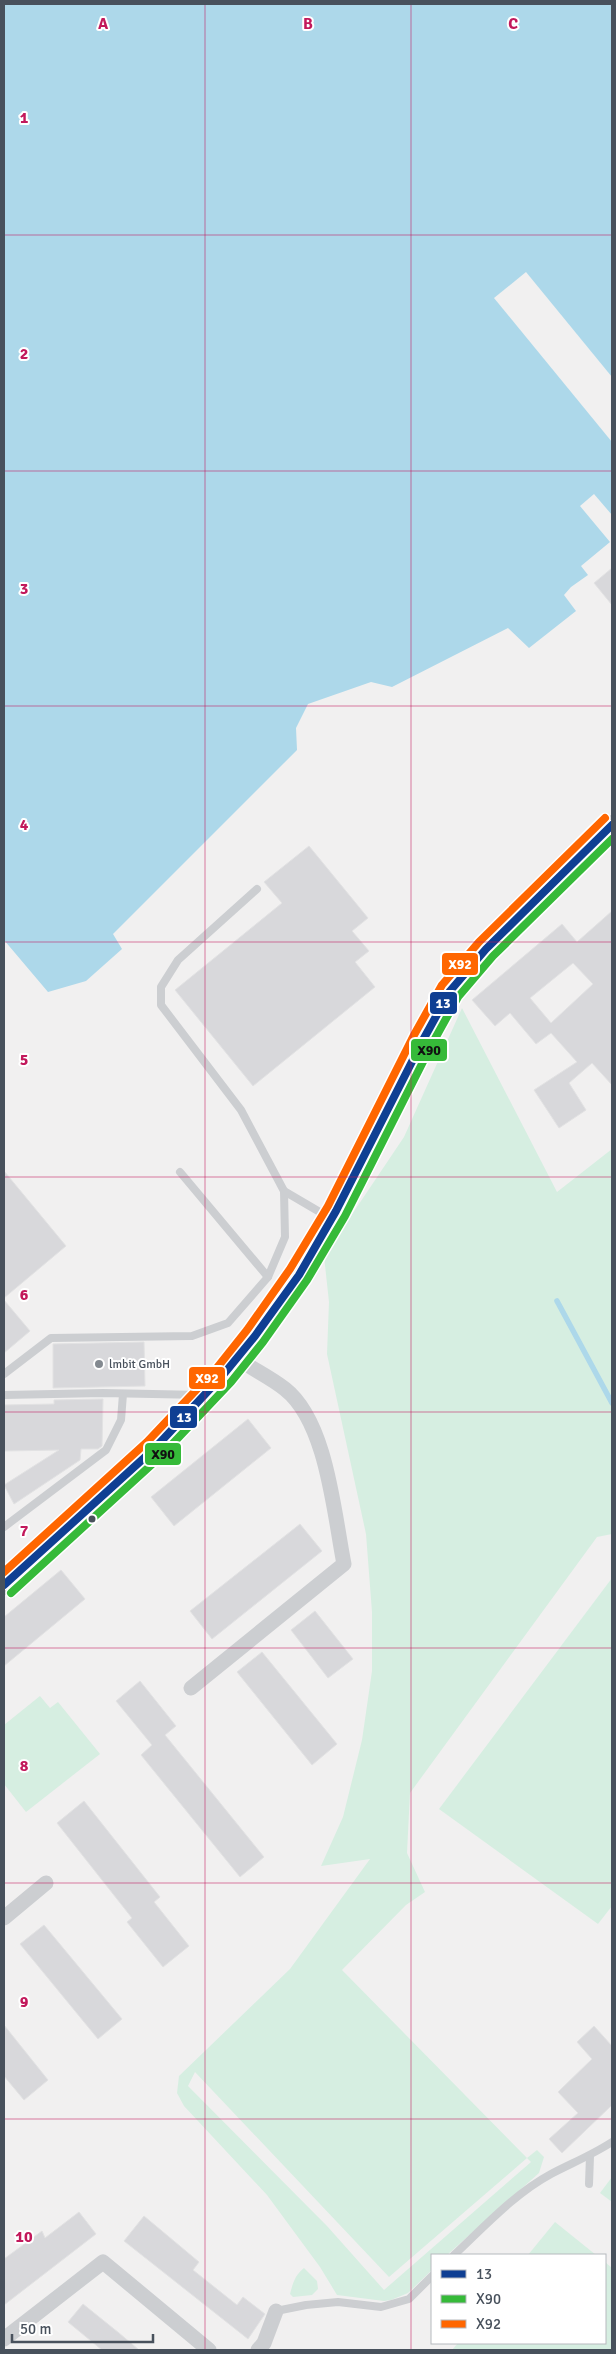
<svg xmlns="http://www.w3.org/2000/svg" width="616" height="2354" viewBox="0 0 616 2354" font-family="Signika,sans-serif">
<rect width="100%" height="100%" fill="#f1f0f0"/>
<g fill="#d6eee1" fill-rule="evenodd">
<path d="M462,1008L557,1192L612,1149V1534L597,1537L410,1793L407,1853L425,1892L406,1905L342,1970L527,2158L537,2150L544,2157L539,2173L447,2255H432V2270L408,2293L391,2300L384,2301L337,2295L320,2267L267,2195L184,2106L177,2093L179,2076L290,1969L370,1859L321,1866L343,1817L362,1740L372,1671V1612L366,1534L327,1354L329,1302L324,1256L404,1137ZM195,2072L389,2277L527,2158L531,2162L384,2290L327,2226L188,2086Z"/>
<polygon points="612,1578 612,1906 598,1924 439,1809"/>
<polygon points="40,1696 50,1708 58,1702 100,1754 26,1812 4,1784 4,1725"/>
<polygon points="612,2177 612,2202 600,2193"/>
<polygon points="555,2222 596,2255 528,2255"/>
<polygon points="605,2262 612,2268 612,2350 452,2350 458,2343 605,2343"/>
<path d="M304,2268L317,2281L318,2289L312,2295L293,2297L290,2294C293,2283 295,2275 304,2268Z"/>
</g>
<polygon fill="#add8ea" points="4,4 612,4 612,515 594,494 580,506 610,542 581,566 588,575 571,587 564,595 576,611 529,648 508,628 392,687 371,682 308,704 296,728 297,750 113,934 122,949 86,981 48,992 4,940"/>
<polygon fill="#f1f0f0" points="526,272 612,377 612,442 494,298"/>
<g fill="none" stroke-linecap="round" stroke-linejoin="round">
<polyline stroke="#add8ea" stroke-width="5.5" points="557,1301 612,1403"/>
</g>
<g fill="#d8d8db" stroke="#e2e2e3" fill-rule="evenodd">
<polygon points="612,568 612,605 594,583"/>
<polygon points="309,846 368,918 352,931 369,951 355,962 375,987 253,1086 175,990 282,903 264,882"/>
<path d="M612,911V1085L592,1063L569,1083L586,1110L559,1128L534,1090L577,1062L551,1033L536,1044L510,1013L495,1026L472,1000L562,924L577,942ZM573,963L593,984L551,1023L530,998Z"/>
<polygon points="4,1171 66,1246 4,1298"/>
<polygon points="4,1300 30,1331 4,1353"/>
<polygon points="144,1342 145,1386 53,1388 53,1344"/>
<polygon points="103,1399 102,1446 98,1449 81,1449 80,1460 14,1504 4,1485 59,1450 4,1451 4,1405 54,1404 54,1400"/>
<polygon points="248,1419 271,1448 174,1526 151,1497"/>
<polygon points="300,1524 322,1551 212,1639 190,1611"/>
<polygon points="61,1570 85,1599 4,1666 4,1617"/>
<polygon points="315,1611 353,1659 328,1678 291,1630"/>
<polygon points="262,1652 337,1744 312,1765 237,1672"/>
<polygon points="140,1681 176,1726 165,1735 264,1857 240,1877 141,1755 152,1745 116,1701"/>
<polygon points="84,1801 160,1897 154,1902 189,1946 163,1967 127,1922 132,1918 57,1823"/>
<polygon points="44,1925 122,2019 98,2039 20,1944"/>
<polygon points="4,2025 48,2080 24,2100 4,2076"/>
<polygon points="594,2026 612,2046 612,2105 562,2153 549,2139 578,2113 558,2092 592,2059 577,2042"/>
<polygon points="79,2212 96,2234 4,2305 4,2259 42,2231 45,2238"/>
<polygon points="144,2216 199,2262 193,2270 237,2305 243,2297 265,2314 248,2339 124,2241"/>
<polygon points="83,2304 119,2333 139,2350 102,2350 68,2322"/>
</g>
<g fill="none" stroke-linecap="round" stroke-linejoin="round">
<g stroke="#ccced1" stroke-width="8">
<polyline points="257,889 178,960 161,987 161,1005 241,1110 284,1191"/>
<polyline points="180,1172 268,1277"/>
<polyline points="4,1374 51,1338 192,1336 228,1323 268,1277 285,1237 284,1191 330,1218"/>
<polyline points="4,1395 103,1393 202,1395"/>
<polyline points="4,1527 106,1450 121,1420 123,1394"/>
<polyline points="589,2184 590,2156"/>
<path d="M454,2255C484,2227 514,2194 551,2174C572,2163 592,2155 612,2142"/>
<polyline points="276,2311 306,2305 338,2302 381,2307 409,2299 432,2276"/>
</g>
<g stroke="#ccced1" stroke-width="15">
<path d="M191,1688L344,1564C334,1514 327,1422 285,1389C270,1377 252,1369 237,1358"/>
<polyline points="4,1918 46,1883"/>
<polyline points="4,2339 103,2262 209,2350"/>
<polyline points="258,2350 264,2343 276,2311"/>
</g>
<path stroke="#ccced1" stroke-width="20" d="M4,1585C105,1496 209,1407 285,1295C322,1241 353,1182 382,1123C405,1079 423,1033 450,991C466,967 489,946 509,925C543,891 578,858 612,825"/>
<g stroke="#fff" stroke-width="11">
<polyline id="bus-1" points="4,1585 154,1449 223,1375 255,1336 299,1275 336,1211 423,1040 450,991 486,949 612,825"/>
</g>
<g stroke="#fff" stroke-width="11">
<polyline id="bus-2" points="11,1593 161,1456 231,1382 263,1342 307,1280 345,1216 432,1044 458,997 493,956 612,839"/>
</g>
<g stroke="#fff" stroke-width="11">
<polyline id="bus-3" points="4,1572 147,1442 216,1369 247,1330 290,1269 328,1206 414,1035 442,985 479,942 605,818"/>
</g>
<use href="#bus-1" stroke="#0f3f93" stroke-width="8"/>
<use href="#bus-2" stroke="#36ba39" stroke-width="8"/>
<use href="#bus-3" stroke="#f60" stroke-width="8"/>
</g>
<path fill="none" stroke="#c2185b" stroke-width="1" stroke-opacity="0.55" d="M205,4V2350M411,4V2350M4,235H612M4,471H612M4,706H612M4,942H612M4,1177H612M4,1412H612M4,1648H612M4,1883H612M4,2119H612"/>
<circle fill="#838990" stroke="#fff" stroke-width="2" cx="99" cy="1364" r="5"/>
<circle fill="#48515c" stroke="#fff" stroke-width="2" cx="92" cy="1519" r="4.5"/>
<g text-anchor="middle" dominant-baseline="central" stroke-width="4" stroke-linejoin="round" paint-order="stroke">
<g font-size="12" fill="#48515c" stroke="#fff" text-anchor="start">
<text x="109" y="1364">lmbit GmbH</text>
</g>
</g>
<g font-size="16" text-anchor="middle" font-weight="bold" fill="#c2185b" stroke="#fff" stroke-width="4" stroke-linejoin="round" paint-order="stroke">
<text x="103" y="29">A</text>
<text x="308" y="29">B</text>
<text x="513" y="29">C</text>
<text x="24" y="123">1</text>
<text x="24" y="359">2</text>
<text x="24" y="594">3</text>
<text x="24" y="830">4</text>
<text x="24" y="1065">5</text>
<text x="24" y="1300">6</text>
<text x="24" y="1536">7</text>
<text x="24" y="1771">8</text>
<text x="24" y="2007">9</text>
<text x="24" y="2242">10</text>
</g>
<g stroke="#fff" stroke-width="2">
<rect x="441" y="952" width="38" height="24" rx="5" fill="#f60"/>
<rect x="429" y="991" width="29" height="24" rx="5" fill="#0f3f93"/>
<rect x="410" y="1038" width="38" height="24" rx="5" fill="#36ba39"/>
<rect x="188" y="1366" width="38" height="24" rx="5" fill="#f60"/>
<rect x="169" y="1405" width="29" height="24" rx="5" fill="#0f3f93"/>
<rect x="144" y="1442" width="38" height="24" rx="5" fill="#36ba39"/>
</g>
<g font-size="14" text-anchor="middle" font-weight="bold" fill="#fff">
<text x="460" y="969">X92</text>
<text x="443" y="1008">13</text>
<text x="207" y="1383">X92</text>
<text x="184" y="1422">13</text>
</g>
<g font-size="14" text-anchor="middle" font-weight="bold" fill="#111">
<text x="429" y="1055">X90</text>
<text x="163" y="1459">X90</text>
</g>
<rect width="616" height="2354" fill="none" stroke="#48515c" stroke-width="10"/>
<rect x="431" y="2254" width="175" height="90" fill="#ffffff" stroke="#b6b9be"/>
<rect x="441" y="2270" width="25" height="8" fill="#0f3f93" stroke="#b6b9be"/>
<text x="476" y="2279" font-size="15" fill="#48515c">13</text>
<rect x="441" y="2295" width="25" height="8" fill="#36ba39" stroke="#b6b9be"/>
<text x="476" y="2304" font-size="15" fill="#48515c">X90</text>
<rect x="441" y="2320" width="25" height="8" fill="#ff6600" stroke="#b6b9be"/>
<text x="476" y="2329" font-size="15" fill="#48515c">X92</text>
<path d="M12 2334v8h141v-8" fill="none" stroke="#48515c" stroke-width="2.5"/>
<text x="20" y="2334" font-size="15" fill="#48515c" stroke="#ffffff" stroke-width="4" paint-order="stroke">50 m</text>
</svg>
